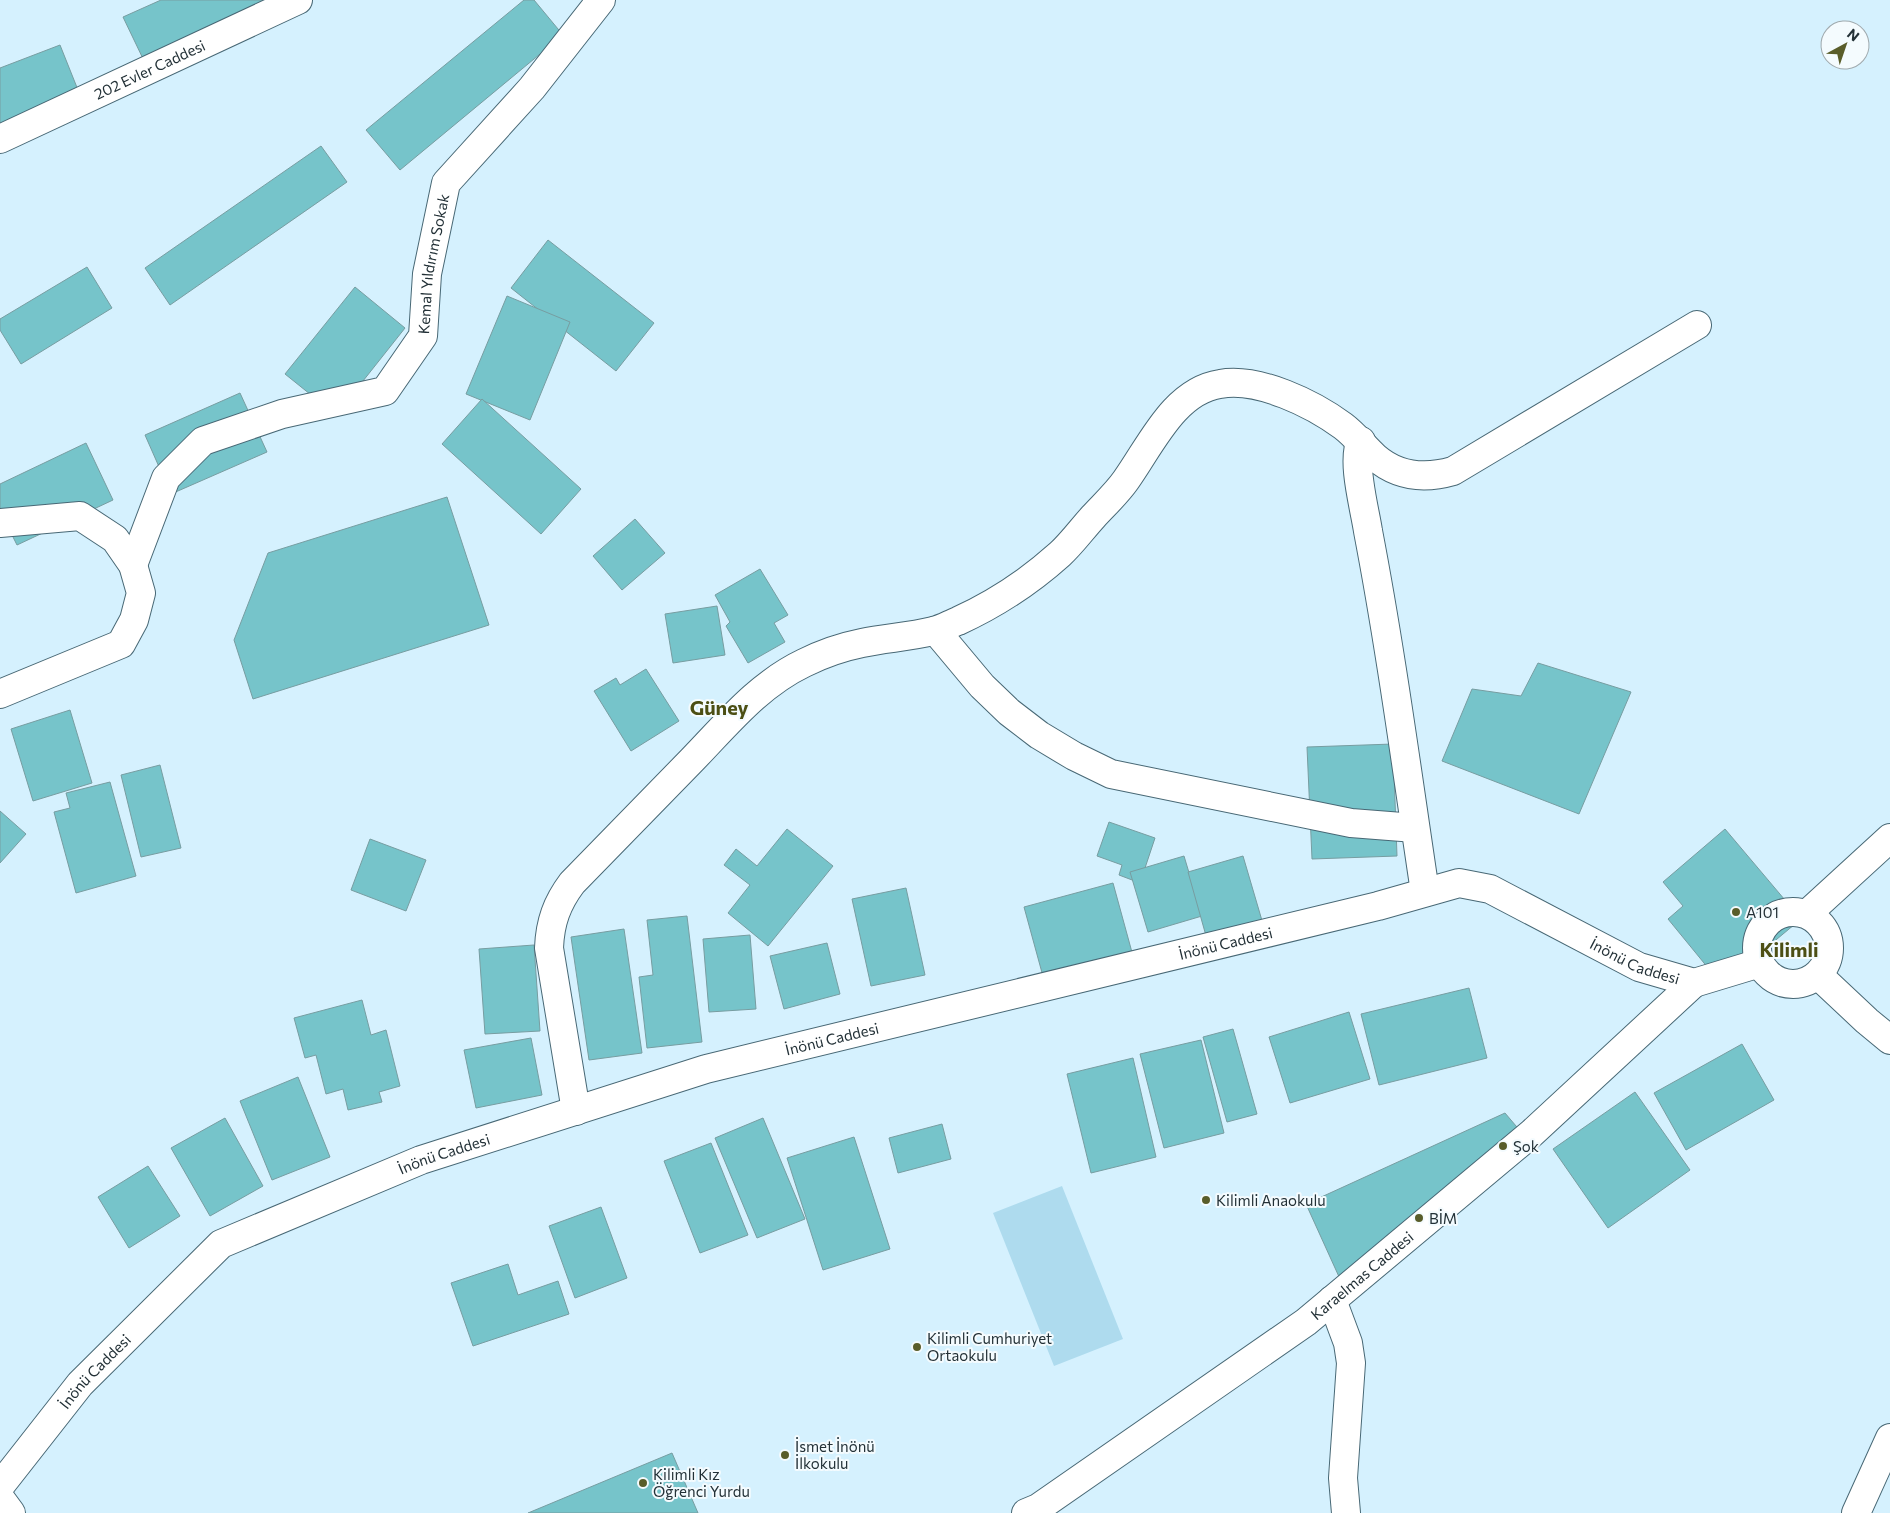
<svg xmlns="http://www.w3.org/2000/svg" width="1890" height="1513" viewBox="0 0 1890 1513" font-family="Commissioner,sans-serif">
<rect width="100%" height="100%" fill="#d5f1fe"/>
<polygon fill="#aedbee" points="1062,1186 1123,1339 1054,1366 993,1213"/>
<g fill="#76c4ca" stroke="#779da1">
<polygon points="161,0 293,0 147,67 123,17"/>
<polygon points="524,0 534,0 563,35 400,170 366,130"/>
<polygon points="60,45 80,95 0,125 0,68"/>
<polygon points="321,146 347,182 170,305 145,268"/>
<polygon points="548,240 654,323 616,371 511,288"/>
<polygon points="87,267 112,308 21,364 0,330 0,319"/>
<polygon points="355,287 405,328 336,415 285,374"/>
<polygon points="507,296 570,322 530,420 466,394"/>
<polygon points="240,393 267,452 171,494 145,435"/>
<polygon points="482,399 581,489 541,534 442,444"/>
<polygon points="86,443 113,500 17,545 0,511 0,484"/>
<polygon points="447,497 489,625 253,699 234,640 268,553"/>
<polygon points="635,519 665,553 622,590 593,556"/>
<polygon points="760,569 788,615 774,623 785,642 748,663 726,626 730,622 715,595"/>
<polygon points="717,606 725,655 673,663 665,614"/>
<polygon points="1538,663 1631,692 1579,814 1442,761 1472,689 1521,696"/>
<polygon points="646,669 679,721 631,751 594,691 616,678 620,685"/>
<polygon points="70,710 92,783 33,801 11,729"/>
<polygon points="1393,744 1397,856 1312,859 1307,747"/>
<polygon points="160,765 181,848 141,857 121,775"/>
<polygon points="110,782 136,876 76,893 54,812 70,808 66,793"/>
<polygon points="0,811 26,834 0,863"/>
<polygon points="1109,822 1155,838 1140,883 1119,875 1122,865 1097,856"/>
<polygon points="787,829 833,866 768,946 728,913 750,885 724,865 736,849 757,866"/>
<polygon points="1725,829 1801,919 1722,985 1668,919 1683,906 1663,882"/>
<polygon points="370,839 426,860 406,911 351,890"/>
<polygon points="1184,856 1202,916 1148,932 1130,872"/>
<polygon points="1243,856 1268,941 1212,957 1188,872"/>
<polygon points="1113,883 1133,956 1044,980 1024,907"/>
<polygon points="906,888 925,975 871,986 852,899"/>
<polygon points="687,916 702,1042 647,1048 639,977 653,975 647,920"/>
<polygon points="624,929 642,1053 589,1060 571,937"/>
<polygon points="750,935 756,1009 709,1012 703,939"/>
<polygon points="827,943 840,994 784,1009 770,956"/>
<polygon points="534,945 540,1031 485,1034 479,949"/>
<polygon points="1469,988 1487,1058 1379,1085 1361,1014"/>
<polygon points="362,1000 371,1035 386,1030 400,1086 379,1092 382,1102 348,1110 343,1089 326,1094 316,1055 305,1058 294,1018"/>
<polygon points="1349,1012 1370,1079 1290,1103 1269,1037"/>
<polygon points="1233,1029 1257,1114 1227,1122 1203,1037"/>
<polygon points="531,1038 542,1095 476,1108 464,1050"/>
<polygon points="1201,1040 1224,1133 1164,1148 1140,1054"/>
<polygon points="1742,1044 1774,1100 1686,1150 1654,1093"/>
<polygon points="1133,1058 1156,1157 1091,1173 1067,1074"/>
<polygon points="298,1077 330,1157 272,1180 240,1101"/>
<polygon points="1635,1092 1690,1170 1608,1228 1553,1149"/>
<polygon points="1505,1113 1533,1146 1350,1301 1306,1204"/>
<polygon points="225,1118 263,1186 210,1216 171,1148"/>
<polygon points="763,1118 805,1219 757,1238 715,1138"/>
<polygon points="942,1124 951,1159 898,1173 889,1138"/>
<polygon points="854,1137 890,1249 823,1270 787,1158"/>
<polygon points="711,1143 748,1235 700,1253 664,1161"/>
<polygon points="148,1166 180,1216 129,1248 98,1197"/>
<polygon points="601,1207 627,1278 575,1298 549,1226"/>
<polygon points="508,1264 518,1295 558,1281 569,1314 473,1346 451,1283"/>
<polygon points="672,1453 698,1513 528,1513"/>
</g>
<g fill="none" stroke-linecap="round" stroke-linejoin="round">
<g stroke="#486875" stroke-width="30">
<g id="street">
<path d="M1361,441C1351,460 1365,510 1368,531C1391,651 1407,772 1425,892"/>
<polyline points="936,631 982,686 1009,712 1039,735 1074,756 1111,774 1351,823 1415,828"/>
<path d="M576,1111L549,948C550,922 557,903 572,883C612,842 652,801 692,760C727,724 758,685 804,663C822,654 842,647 862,643C885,638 909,637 933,631C942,629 950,624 958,621C995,604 1030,581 1060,554C1072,543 1082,529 1093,517C1104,505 1117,493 1126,480C1151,445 1174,391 1220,384C1259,377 1313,404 1343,426C1355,435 1364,447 1375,457C1398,477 1425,479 1453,471L1697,325"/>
<polyline points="1332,1300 1348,1343 1351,1363 1343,1478 1346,1513"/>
<polyline points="0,1498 11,1513"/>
<path id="s1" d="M1026,1513L1038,1508L1306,1322L1532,1133L1694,983"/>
<polyline points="1856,1513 1890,1438"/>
</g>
</g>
<g stroke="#486875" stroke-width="30">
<g id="secondary">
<path id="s2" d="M0,139L298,0"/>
<polyline points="0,523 80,516 115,539 133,565 141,593 134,620 121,644 0,694"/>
<path id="s3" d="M133,565L166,478L203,441L282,414L385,391L423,336L427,274L446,183L532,88L601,0"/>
<circle cx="1793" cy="948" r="36"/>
<polyline points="1807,914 1890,838"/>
<polyline points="1818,975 1867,1021 1890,1040"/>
<path id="s4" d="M0,1486L80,1384L221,1244L421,1160L706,1069L1378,906L1459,883L1490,889L1639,967L1694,983L1760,963"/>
</g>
</g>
<use href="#street" stroke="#fff" stroke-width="28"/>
<use href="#secondary" stroke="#fff" stroke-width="28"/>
</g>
<g fill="#595d2a" stroke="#f4fbfe" stroke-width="2">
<circle cx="1736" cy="912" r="5"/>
<circle cx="1503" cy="1146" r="5"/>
<circle cx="1206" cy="1200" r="5"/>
<circle cx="1419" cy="1218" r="5"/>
<circle cx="917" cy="1347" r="5"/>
<circle cx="785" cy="1455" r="5"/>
<circle cx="643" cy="1483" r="5"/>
</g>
<g text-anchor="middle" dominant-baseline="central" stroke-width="4" stroke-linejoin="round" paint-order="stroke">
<g font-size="15" fill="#233137" stroke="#f4fbfe">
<text stroke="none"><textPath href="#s2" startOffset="165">202 Evler Caddesi</textPath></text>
<text stroke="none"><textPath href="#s3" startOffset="474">Kemal Yıldırım Sokak</textPath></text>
<text stroke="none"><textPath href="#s4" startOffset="1379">İnönü Caddesi</textPath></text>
<text stroke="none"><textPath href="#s4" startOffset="1814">İnönü Caddesi</textPath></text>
<text stroke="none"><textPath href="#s4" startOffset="974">İnönü Caddesi</textPath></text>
<text stroke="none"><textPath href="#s4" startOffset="569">İnönü Caddesi</textPath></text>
<text stroke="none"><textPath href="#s1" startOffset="412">Karaelmas Caddesi</textPath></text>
<text stroke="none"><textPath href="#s4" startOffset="149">İnönü Caddesi</textPath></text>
</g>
<g font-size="15" fill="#233137" stroke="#f4fbfe" text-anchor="start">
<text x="1746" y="912">A101</text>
<text x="1513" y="1146">Şok</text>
<text x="1216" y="1200">Kilimli Anaokulu</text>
<text x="1429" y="1218">BİM</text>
<text x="927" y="1338">Kilimli Cumhuriyet<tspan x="927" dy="17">Ortaokulu</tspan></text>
<text x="795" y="1446">İsmet İnönü<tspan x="795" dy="17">İlkokulu</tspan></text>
<text x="653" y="1474">Kilimli Kız<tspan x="653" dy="17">Öğrenci Yurdu</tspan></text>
</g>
<g font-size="20" font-weight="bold" fill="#4c4f14" stroke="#f4fbfe">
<text x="719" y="707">Güney</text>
<text x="1789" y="949">Kilimli</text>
</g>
</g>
<g transform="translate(1845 45) rotate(40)"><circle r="24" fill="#f4fbfe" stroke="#a0aaae"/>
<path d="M0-4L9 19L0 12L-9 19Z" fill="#595d2a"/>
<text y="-8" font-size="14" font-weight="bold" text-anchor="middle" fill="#233137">N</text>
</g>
</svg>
